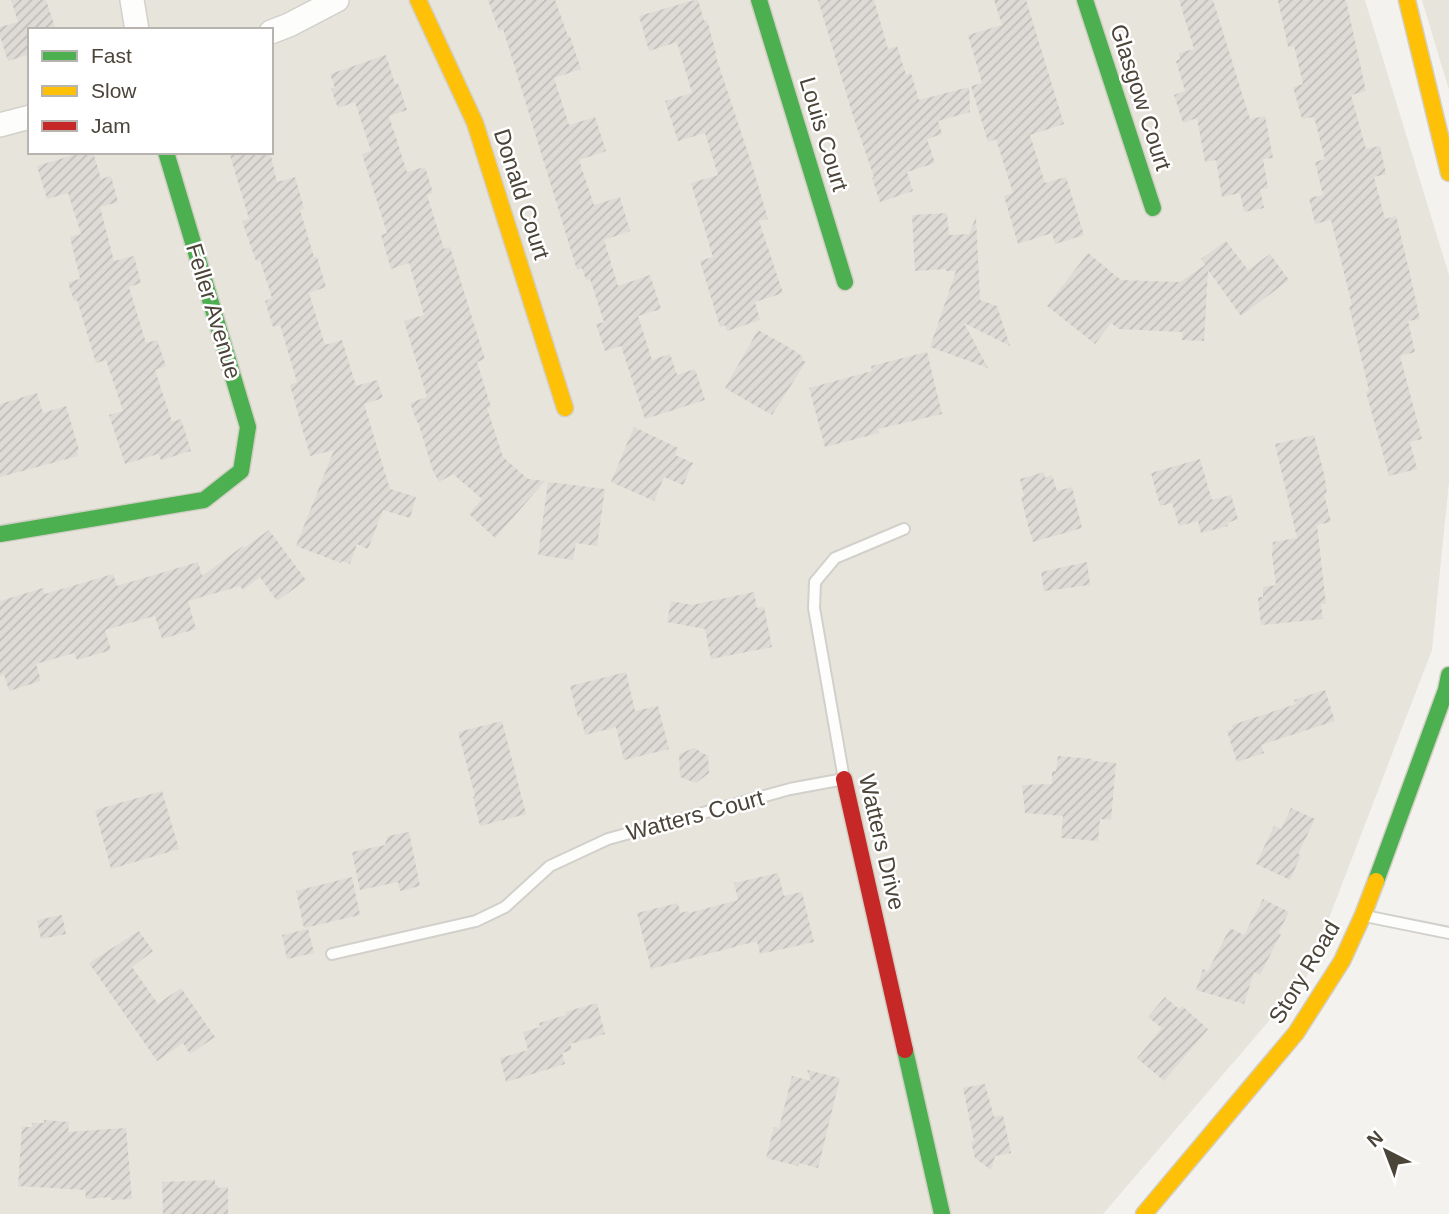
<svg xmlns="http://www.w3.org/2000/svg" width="1449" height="1214" viewBox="0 0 1449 1214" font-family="Arial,sans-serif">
<defs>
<pattern id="building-hatch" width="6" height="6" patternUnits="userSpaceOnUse" patternTransform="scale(1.75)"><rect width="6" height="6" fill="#dedbd6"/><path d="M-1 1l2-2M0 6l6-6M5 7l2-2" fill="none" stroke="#c0bdb8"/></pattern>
</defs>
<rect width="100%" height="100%" fill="#f4f2ee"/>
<g fill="#e7e4dc" fill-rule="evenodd">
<path d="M0,0H1365L1449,275V482L1432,650L1306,978L1103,1214H0ZM30,30H271V152H30Z"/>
<polygon points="1422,0 1449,0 1449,90"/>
</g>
<g fill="url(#building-hatch)">
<polygon points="11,0 46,0 56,30 30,30 30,54 8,61 0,36 0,27 18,22"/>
<polygon points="488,0 555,0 568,36 570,36 581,69 554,78 569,125 595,117 606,151 579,160 594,205 620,197 630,231 604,240 618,286 650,275 661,309 638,316 652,360 670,354 677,375 695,369 705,400 645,419 621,346 605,351 596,324 604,322 590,279 586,280 582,268 577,270 503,29 499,31"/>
<polygon points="695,0 698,0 704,21 707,20 716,53 715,54 752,165 768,219 759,221 783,293 755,302 760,320 727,331 725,325 720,327 700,261 713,257 691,183 718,175 705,133 678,141 665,101 692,93 677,42 649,51 639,16"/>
<polygon points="818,0 874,0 888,49 897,46 906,75 911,73 919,100 969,87 970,112 938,121 942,134 927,139 935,163 907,172 913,191 880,202 872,178 874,177 854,119"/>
<polygon points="994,0 1026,0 1064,124 1030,135 1045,183 1066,177 1084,235 1055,244 1052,233 1018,244 1004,196 1013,193 996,139 988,142 971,86 982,83 968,35 1002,25"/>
<polygon points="1179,0 1213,0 1250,119 1265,116 1273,158 1263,159 1268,188 1260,189 1264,208 1244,212 1240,193 1222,197 1216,160 1205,162 1197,118 1183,123 1174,95 1185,91 1176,61 1180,59 1179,53 1194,49"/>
<polygon points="1278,0 1346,0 1366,91 1351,95 1366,149 1380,146 1386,174 1374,177 1385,219 1396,216 1410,274 1420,319 1408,321 1415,352 1400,356 1422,439 1410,442 1417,469 1389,476 1366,392 1369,391 1349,306 1352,305 1331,220 1315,224 1309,198 1323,195 1315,162 1325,159 1314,117 1302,119 1293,87 1303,84 1294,46 1288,47"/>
<polygon points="386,55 395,84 398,83 407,110 389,116 407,172 425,167 433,193 427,195 444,249 450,247 485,359 477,362 491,407 487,408 503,457 528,479 545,481 495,538 469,514 482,499 453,474 439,482 433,471 418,422 417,422 410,403 427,397 404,321 424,315 409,263 391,269 381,235 387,233 362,154 371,151 355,102 338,108 331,89 335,88 330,74"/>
<polygon points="83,152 93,152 101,179 111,176 118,202 100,207 114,261 134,256 141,283 129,287 146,343 157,340 166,366 155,370 172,422 181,419 191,451 161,460 158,454 125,464 109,415 123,411 106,360 96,363 77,300 74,301 68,282 80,279 70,237 81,234 68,193 47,199 37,166"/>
<polygon points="229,152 270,152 277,182 295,177 304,208 300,210 314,257 317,257 326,287 309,293 325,345 342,340 356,386 377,380 383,398 364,404 390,489 416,497 410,518 383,510 368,549 357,544 350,564 341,561 341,563 296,546 334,450 310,456 290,385 297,382 280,325 273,327 265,301 272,298 260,260 256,261 242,221 249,219"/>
<polygon points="947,213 949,235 969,234 976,217 980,300 997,306 1010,346 964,323 988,368 930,347 956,271 946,271 946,269 915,271 912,215"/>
<polygon points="1226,241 1248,270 1270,254 1289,280 1241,316 1208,270 1204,341 1182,340 1183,332 1119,329 1111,323 1095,344 1047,306 1088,253 1121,280 1180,282 1205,265 1201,259"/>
<polygon points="758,330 792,349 803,357 802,360 806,362 772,415 725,388"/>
<polygon points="927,352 942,414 878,429 879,433 825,447 809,388 872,371 871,366"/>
<polygon points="37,393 43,413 66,406 79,450 77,451 78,456 0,477 0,404"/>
<polygon points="634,427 678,448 675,455 693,463 683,485 664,477 654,501 611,482"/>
<polygon points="1314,435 1324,474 1327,493 1324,494 1331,522 1317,525 1326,604 1321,604 1323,619 1261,625 1258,597 1263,597 1263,587 1276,585 1272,556 1273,542 1297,538 1275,444"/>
<polygon points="1200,459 1212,500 1231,495 1238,519 1227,523 1228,526 1201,533 1198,521 1179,526 1172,503 1160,506 1151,473"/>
<polygon points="1044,472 1045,478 1052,475 1057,491 1072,487 1082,528 1033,542 1031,534 1030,534 1021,497 1024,496 1020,479"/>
<polygon points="548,482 605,489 597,546 576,543 573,560 538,555"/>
<polygon points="269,530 306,580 277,601 260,577 243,590 240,586 188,601 196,629 162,639 155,616 105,630 111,650 77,660 74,653 36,664 41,681 9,691 4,674 0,676 0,601 43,588 45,594 113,574 117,586 198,562 202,576 243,546 244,548"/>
<polygon points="1087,562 1090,585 1044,591 1041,572"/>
<polygon points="754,592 757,608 764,607 772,647 711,659 705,629 667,622 671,601 692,605"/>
<polygon points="626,672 635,711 658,706 669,749 624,760 616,727 585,735 581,717 578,718 570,686"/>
<polygon points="1325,690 1335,721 1261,745 1264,753 1237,762 1227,731 1233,729 1232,725 1296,704 1294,700"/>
<polygon points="502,721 526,814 480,826 473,797 475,796 458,732"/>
<polygon points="694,748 708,756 709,773 696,783 680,777 679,754"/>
<polygon points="1058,756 1093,759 1093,761 1116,763 1111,820 1100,819 1098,841 1061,838 1063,816 1025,813 1022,785 1052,784 1052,771 1056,771"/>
<polygon points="162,791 179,849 111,869 95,810"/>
<polygon points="1291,808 1315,819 1298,854 1301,855 1290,880 1256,864 1274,826 1281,829"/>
<polygon points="409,832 420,886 400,891 398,882 360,890 352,852 385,845 388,836"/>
<polygon points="778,873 784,896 802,892 814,942 760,954 757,941 651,969 637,913 678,903 680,913 688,911 689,913 738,900 734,883"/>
<polygon points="352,877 360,915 304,928 296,891"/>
<polygon points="1263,899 1289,912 1278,933 1281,934 1260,975 1254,972 1244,1004 1196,990 1203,969 1208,971 1230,928 1244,935"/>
<polygon points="62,915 66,934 41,939 37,920"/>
<polygon points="308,929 314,953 287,959 282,935"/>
<polygon points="139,931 153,951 132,967 158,1004 181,988 215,1037 190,1054 183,1043 157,1061 89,963"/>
<polygon points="1165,997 1179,1009 1182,1006 1208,1029 1164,1081 1137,1058 1162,1028 1148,1017"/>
<polygon points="597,1003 605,1034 570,1044 572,1050 562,1053 565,1064 506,1082 500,1058 528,1050 523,1032 540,1027 539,1023 566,1015 565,1012"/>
<polygon points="807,1070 840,1078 818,1168 799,1163 798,1166 766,1158 774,1127 779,1128 792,1076 811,1081"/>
<polygon points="985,1084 994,1117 1003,1115 1011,1153 995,1156 991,1170 975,1158 971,1142 974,1141 963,1088"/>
<polygon points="44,1120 69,1122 68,1132 126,1128 132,1199 111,1200 111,1197 86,1199 85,1190 18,1186 22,1127 32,1127 32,1123 44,1123"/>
<polygon points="215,1180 215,1185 218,1185 218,1188 228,1187 228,1214 163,1214 162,1182"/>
</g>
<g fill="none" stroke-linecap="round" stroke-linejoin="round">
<g stroke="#d2d0cb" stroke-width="14">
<g id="lane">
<polyline points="1365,916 1449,933"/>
<polyline points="332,954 476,921 505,907 550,866 608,839 790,789 844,779 814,608 815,582 835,558 904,529"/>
</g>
</g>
<g stroke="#d2d0cb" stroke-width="26">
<g id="street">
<polyline points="132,0 137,30"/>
<polyline points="271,32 289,25 337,0"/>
<polyline points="0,125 30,117"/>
</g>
</g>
<g stroke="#d3cfc5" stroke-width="19">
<g id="fast">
<polyline points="759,0 845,282"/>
<polyline points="1085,0 1153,208"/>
<polyline points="0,534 204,500 241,471 248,427 166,152"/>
<polyline points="1376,881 1446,690 1449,675"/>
<polyline points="905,1050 942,1214"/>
</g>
</g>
<g stroke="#d3cfc5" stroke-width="19">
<g id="slow">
<polyline points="418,0 475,123 565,408"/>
<polyline points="1407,0 1449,173"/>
<polyline points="1144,1214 1296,1033 1342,961 1363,915 1376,881"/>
</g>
</g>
<g stroke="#d3cfc5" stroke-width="19">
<polyline id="jam" points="844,779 905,1050"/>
</g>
<use href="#lane" stroke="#fdfdfc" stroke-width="10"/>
<use href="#street" stroke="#fdfdfc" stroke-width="23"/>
<use href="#fast" stroke="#4caf50" stroke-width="16"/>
<use href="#slow" stroke="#ffc107" stroke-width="16"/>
<use href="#jam" stroke="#c62828" stroke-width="16"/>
</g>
<g text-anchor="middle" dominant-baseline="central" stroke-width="5" stroke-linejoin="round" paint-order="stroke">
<g font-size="23" fill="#4b4439" stroke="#fff">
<text transform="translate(1141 97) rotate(72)">Glasgow Court</text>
<text transform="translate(824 134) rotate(73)">Louis Court</text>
<text transform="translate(522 194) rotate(72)">Donald Court</text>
<text transform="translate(214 311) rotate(73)">Feller Avenue</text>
<text transform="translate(695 815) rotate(-15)">Watters Court</text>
<text transform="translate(882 842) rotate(77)">Watters Drive</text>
<text transform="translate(1304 972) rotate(-59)">Story Road</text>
</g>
</g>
<rect x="28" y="28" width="245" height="126" fill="#ffffff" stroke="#b7b4b0" stroke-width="2"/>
<rect x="42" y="51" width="35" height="10" fill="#4caf50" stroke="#b7b4b0" stroke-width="2"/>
<text x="91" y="63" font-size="21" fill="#4b4439">Fast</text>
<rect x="42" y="86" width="35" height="10" fill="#ffc107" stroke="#b7b4b0" stroke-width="2"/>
<text x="91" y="98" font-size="21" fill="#4b4439">Slow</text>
<rect x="42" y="121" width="35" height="10" fill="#c62828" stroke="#b7b4b0" stroke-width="2"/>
<text x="91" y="133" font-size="21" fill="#4b4439">Jam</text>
<g transform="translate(1386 1151) rotate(318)" stroke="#ffffff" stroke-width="5" paint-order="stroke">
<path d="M0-5L12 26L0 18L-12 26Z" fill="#4b4439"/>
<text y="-10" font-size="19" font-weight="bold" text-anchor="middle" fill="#4b4439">N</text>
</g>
</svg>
